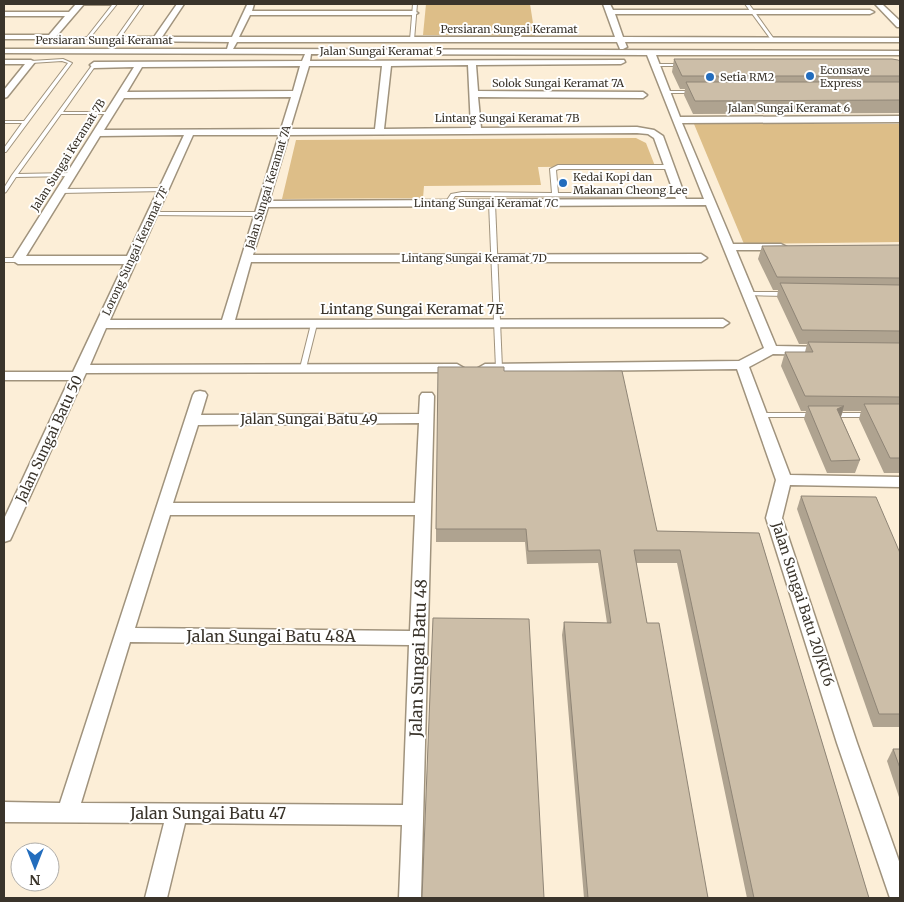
<svg xmlns="http://www.w3.org/2000/svg" width="904" height="902" viewBox="0 0 904 902" font-family="Merriweather,serif">
<rect width="100%" height="100%" fill="#fceed7"/>
<g fill="#ddbe88">
<polygon points="426,4 530,4 535,36 423,35"/>
<polygon points="694,124 900,124 900,242 744,244"/>
<polygon points="636,138 646,143 655,166 538,167 541,185 424,186 423,198 282,199 296,140"/>
</g>
<g fill="none" stroke-linecap="round" stroke-linejoin="round">
<g stroke="#a0937d" stroke-width="2">
<g id="lane">
<polygon points="78,4 117,4 89,39 66,40 50,38 50,36 51,36 66,38 87,37 112,5 80,5"/>
<polygon points="140,4 144,4 120,38 120,40 118,40 116,38"/>
<polygon points="413,4 417,4 414,40 412,41 410,40"/>
<polygon points="745,4 749,4 774,39 774,41 772,41"/>
<polygon points="63,59 72,63 6,152 4,152 4,148 22,123 4,123 4,121 24,121 68,63 62,61 31,63 29,62 31,61"/>
<polygon points="93,64 96,65 63,112 109,112 111,113 109,114 61,114 18,174 70,173 72,174 72,176 16,177 6,192 4,193 4,188 12,175"/>
<polygon points="655,64 683,64 685,65 683,66 654,66 653,65"/>
<polygon points="663,91 693,91 695,92 693,93 663,93"/>
<polygon points="558,165 670,165 673,167 670,169 559,169 556,170 558,193 679,193 682,195 679,197 462,196 455,196 450,204 445,203 451,194 462,192 552,193 550,169"/>
<polygon points="163,188 166,190 165,191 61,193 58,191 61,189"/>
<polygon points="492,201 495,203 502,368 499,370 496,368 489,203"/>
<polygon points="152,212 261,212 264,214 261,216 150,215 150,213"/>
<polygon points="4,258 18,258 21,260 18,262 4,262"/>
<polygon points="748,292 786,292 789,294 786,296 746,295 746,293"/>
<polygon points="314,322 317,324 306,368 305,369 301,369 300,368 311,324"/>
<polygon points="758,413 814,413 818,415 814,417 758,417 757,415"/>
<polygon points="830,413 869,413 873,415 869,417 830,417 829,415"/>
</g>
</g>
<g stroke="#a0937d" stroke-width="3">
<g id="street">
<polygon points="76,4 84,4 54,39 4,39 4,35 49,35 65,16 4,16 4,12 69,12"/>
<path d="M177,4H184L162,37H232L247,5L254,4L252,11H414L418,13L414,15H250L239,37H615L603,4H610L613,10H870L874,12L870,14H615L623,37L900,38L899,42H625L627,47L623,49H620L617,42H237L233,49L900,51V55H656L680,117L900,116V122L682,123L733,244H781L787,247L781,250H736L776,346L826,347L833,351L826,355L773,354L749,367L790,475L900,477V487L790,485L782,518L857,743L900,864V898H890L889,895L837,743L766,518L776,480L737,369L485,372L478,368L485,364L739,361L764,348L706,205L268,207L253,255L701,254L707,258L701,262H251L235,320L723,319L729,323L723,327L106,328L90,365L457,364L464,368L457,372L86,373L12,536L10,540L4,542V519L69,380H4V372H73L124,264H18L12,260L134,67L94,68L90,65L94,62L302,61L305,54L4,53V49H227L229,42L119,41L115,39L119,37H154ZM311,54L647,55L704,199H686L663,136L654,130L637,127L481,128L478,97L643,98L647,95L643,92L478,91L476,65L621,64L625,62L624,60L310,61ZM468,65L471,128L384,129L391,66ZM300,66L293,91L127,92L142,67ZM309,66H382L375,129H290ZM291,97L281,129L104,130L124,98ZM637,133L648,134L654,138L676,199L269,201L289,135ZM184,135L127,256H26L100,136ZM193,135H279L222,320H110Z"/>
<polygon points="875,4 882,4 900,21 900,27 897,27"/>
<polygon points="4,60 31,60 35,62 7,97 4,98 4,90 25,64 4,64"/>
<path d="M200,391L205,392L207,395L201,415L419,414L420,396L422,393H432L434,396L421,898H399L402,825L185,823L167,898H145L164,823L4,822V802L60,803L193,395L195,392ZM419,423L415,503H173L198,425ZM170,515H415L410,631L135,628ZM130,642L409,645L403,805L81,803Z"/>
</g>
</g>
<use href="#lane" fill="#fff" fill-rule="evenodd"/>
<use href="#street" fill="#fff" fill-rule="evenodd"/>
</g>
<g fill="#afa390">
<polygon points="674,59 900,61 900,113 693,114 684,95 685,89 680,89 672,72"/>
<polygon points="900,245 900,473 884,473 859,419 861,411 843,411 841,417 860,460 855,473 827,473 804,419 806,411 801,411 781,366 785,352 805,352 807,344 799,344 777,297 778,290 773,290 758,259 762,246"/>
<polygon points="504,371 657,531 759,533 869,898 747,898 677,563 636,563 647,623 708,898 584,898 562,635 564,622 607,623 598,563 527,564 525,542 436,542 436,529"/>
<polygon points="801,496 900,553 900,727 873,727 797,509"/>
<polygon points="893,749 900,749 900,800 887,761"/>
</g>
<polygon fill="#8f8576" points="844,406 840,419 837,409"/>
<g fill="#ccbea8" stroke="#8f8576">
<polygon points="674,59 892,59 898,60 900,61 900,76 682,76"/>
<polygon points="686,82 900,82 900,100 695,101"/>
<polygon points="900,245 900,278 777,277 762,246"/>
<polygon points="780,283 900,285 900,331 802,330"/>
<polygon points="808,342 900,343 900,397 805,396 785,352 813,352"/>
<polygon points="438,367 504,367 504,371 622,371 657,531 759,533 869,898 754,898 680,550 634,550 647,623 659,623 708,898 588,898 564,622 611,623 600,550 528,551 526,529 436,529"/>
<polygon points="864,404 900,404 900,458 890,458"/>
<polygon points="808,406 844,406 837,409 860,460 831,461"/>
<polygon points="801,496 876,497 900,553 900,714 879,714"/>
<polygon points="433,618 529,619 544,898 422,898"/>
<polygon points="893,749 900,749 900,768"/>
</g>
<g fill="#236dbd" stroke="#fff" stroke-width="2">
<circle cx="810" cy="76" r="5"/>
<circle cx="710" cy="77" r="5"/>
<circle cx="563" cy="183" r="5"/>
</g>
<g text-anchor="middle" dominant-baseline="central" stroke-width="4" stroke-linejoin="round" paint-order="stroke">
<g font-size="11" fill="#3a342b" stroke="#fff">
<text x="509" y="29">Persiaran Sungai Keramat</text>
<text x="104" y="40">Persiaran Sungai Keramat</text>
<text x="381" y="51">Jalan Sungai Keramat 5</text>
<text x="558" y="83">Solok Sungai Keramat 7A</text>
<text x="789" y="108">Jalan Sungai Keramat 6</text>
<text x="507" y="118">Lintang Sungai Keramat 7B</text>
<text transform="translate(68 155) rotate(-58)">Jalan Sungai Keramat 7B</text>
<text transform="translate(268 187) rotate(-73)">Jalan Sungai Keramat 7A</text>
<text x="486" y="203">Lintang Sungai Keramat 7C</text>
<text transform="translate(135 251) rotate(-65)">Lorong Sungai Keramat 7F</text>
<text x="474" y="258">Lintang Sungai Keramat 7D</text>
</g>
<g font-size="11" fill="#3a342b" stroke="#fff" text-anchor="start">
<text x="820" y="70">Econsave<tspan x="820" dy="13">Express</tspan></text>
<text x="720" y="77">Setia RM2</text>
<text x="573" y="177">Kedai Kopi dan<tspan x="573" dy="13">Makanan Cheong Lee</tspan></text>
</g>
<g font-size="14" fill="#3a342b" stroke="#fff">
<text x="412" y="309">Lintang Sungai Keramat 7E</text>
<text x="309" y="419">Jalan Sungai Batu 49</text>
<text transform="translate(49 439) rotate(-65)">Jalan Sungai Batu 50</text>
<text transform="translate(803 604) rotate(72)">Jalan Sungai Batu 20/KU6</text>
</g>
<g font-size="16" fill="#3a342b" stroke="#fff">
<text x="271" y="636">Jalan Sungai Batu 48A</text>
<text transform="translate(418 658) rotate(-88)">Jalan Sungai Batu 48</text>
<text x="208" y="813">Jalan Sungai Batu 47</text>
</g>
</g>
<rect width="904" height="902" fill="none" stroke="#3a342b" stroke-width="10"/>
<g transform="translate(35 867) rotate(180)"><circle r="24" fill="#ffffff" stroke="#b0aeaa"/>
<path d="M0-4L9 19L0 12L-9 19Z" fill="#236dbd"/>
<text y="-8" font-size="14" font-weight="bold" text-anchor="middle" fill="#3a342b">N</text>
</g>
</svg>
